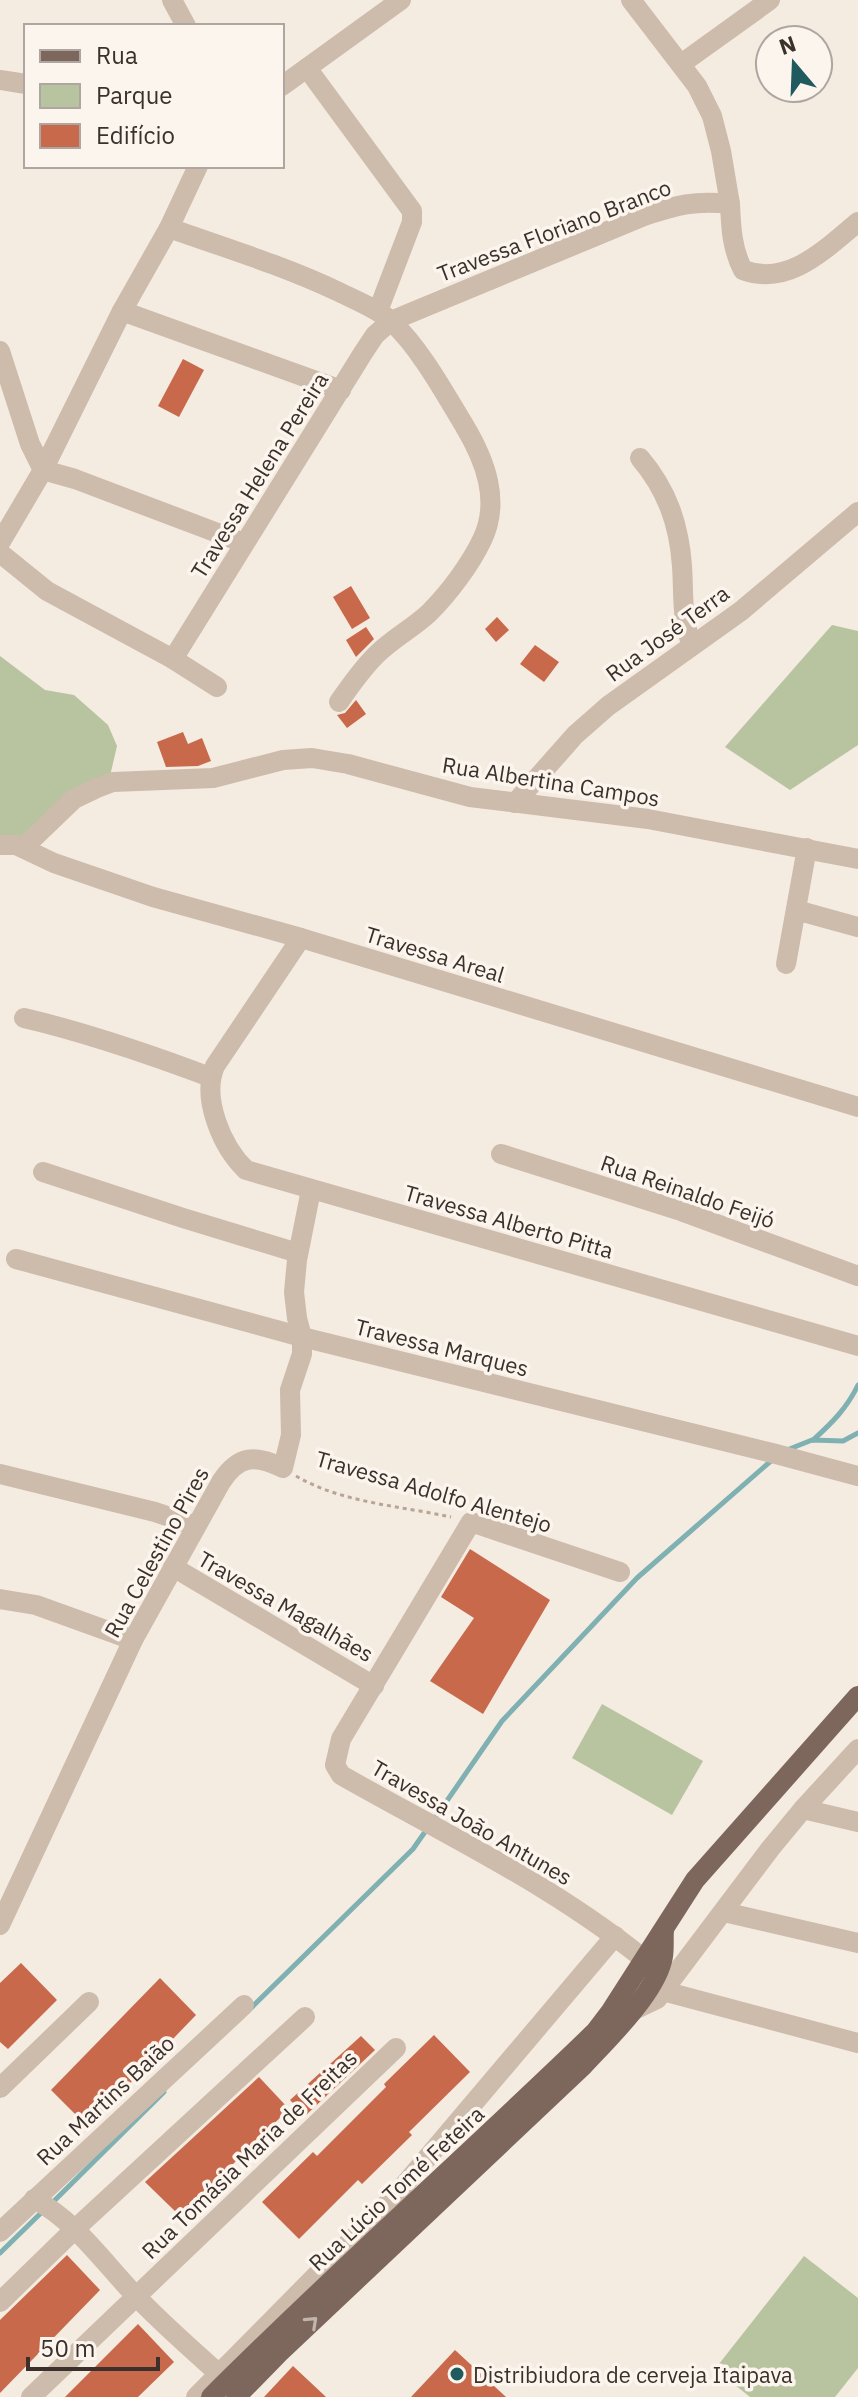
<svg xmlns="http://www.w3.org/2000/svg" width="858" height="2397" viewBox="0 0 858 2397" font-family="'IBM Plex Sans',sans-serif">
<rect width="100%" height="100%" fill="#f4ebe1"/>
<g fill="#b8c4a0">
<polygon points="832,625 858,631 858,745 790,790 725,747"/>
<polygon points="0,656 45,690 74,695 108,725 117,746 110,776 16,845 0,840"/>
<polygon points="602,1704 703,1761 672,1815 572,1758"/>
<polygon points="804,2256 858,2298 858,2368 835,2397 750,2397 715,2369"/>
</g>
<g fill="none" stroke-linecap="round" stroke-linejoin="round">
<g stroke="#7fb0b2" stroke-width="5">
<path d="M813,1440C832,1423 847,1408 858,1385"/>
<polyline points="787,1450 812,1440 843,1441 858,1433"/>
<polyline points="433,1821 502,1721 637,1578 772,1460"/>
<polyline points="249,2010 413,1849 427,1829"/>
<polyline points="52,2203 164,2092"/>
<polyline points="0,2253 44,2210"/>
</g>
</g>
<g fill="#c8694b">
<polygon points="183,359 204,370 179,417 158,406"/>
<polygon points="351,586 370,618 352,629 333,597"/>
<polygon points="497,617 509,630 496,642 485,629"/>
<polygon points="366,627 374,639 356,657 346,640"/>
<polygon points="535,645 559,662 544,682 520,664"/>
<polygon points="356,700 366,714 347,728 337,715 345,713"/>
<polygon points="183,732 188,744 202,738 211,761 198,766 166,767 157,742"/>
<polygon points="470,1549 550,1600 483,1714 430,1681 474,1618 441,1597"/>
<polygon points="21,1963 57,2000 8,2049 0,2042 0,1983"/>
<polygon points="160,1978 196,2015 88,2127 51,2090"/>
<polygon points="434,2035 470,2072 409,2132 412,2135 362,2184 358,2180 299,2239 262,2202 313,2152 317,2156 386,2087 384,2084"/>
<polygon points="361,2036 375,2050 305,2116 290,2100"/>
<polygon points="259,2077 289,2109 180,2216 145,2182"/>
<polygon points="67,2255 100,2290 0,2393 0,2320"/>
<polygon points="138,2324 174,2362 138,2397 65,2397"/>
<polygon points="455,2350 506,2397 411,2397"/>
<polygon points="293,2366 326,2397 264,2397"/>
</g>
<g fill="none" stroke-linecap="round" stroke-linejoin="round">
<path stroke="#b9a596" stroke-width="3" stroke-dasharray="4 4" stroke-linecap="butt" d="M296,1476C342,1503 401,1506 451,1517"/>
<g stroke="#cdbbac" stroke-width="20">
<polyline points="172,0 186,26"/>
<polyline points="631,0 697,86 712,116 721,151 730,204"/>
<polyline points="681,64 770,0"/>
<polyline points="307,68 412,211 412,222 378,311"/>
<polyline points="0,80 26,84"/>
<polyline points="282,86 401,0"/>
<path d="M169,228C226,248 284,266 339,292C357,301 376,308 391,321C420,348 444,392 464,425C485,460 501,501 482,540C470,565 449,593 429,613C413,628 392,639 376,655C362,669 350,686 339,702"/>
<polyline points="122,311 341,390"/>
<polyline points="0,351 30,444 43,470 75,479 244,543"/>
<path d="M640,458C667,490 679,524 682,566C684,594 681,619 692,645"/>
<polyline points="0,543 43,470 122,311 169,228 198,166"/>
<polyline points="0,553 47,591 173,659 217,687"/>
<path d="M173,659L363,353L375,335L391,321L644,216C677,205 695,200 730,204C731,228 732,249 743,270C789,287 825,249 858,222"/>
<polyline points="515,803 575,735 608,706 741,611 858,512"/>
<polyline points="0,845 16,845 54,863 153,897 301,938 858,1107"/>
<polyline points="23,848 74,799 97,788 113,782 213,778 283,760 312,758 348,764 470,797 648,819 858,859"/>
<polyline points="796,910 858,927"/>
<path d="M301,938L215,1066C201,1098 222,1147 246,1170L858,1346"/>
<polyline points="786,964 807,848"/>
<path d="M24,1018C88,1033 149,1054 210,1077"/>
<polyline points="501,1154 681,1211 858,1276"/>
<polyline points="43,1172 183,1218 298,1253"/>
<polyline points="16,1259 302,1337 776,1454 858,1476"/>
<polyline points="0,1474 155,1512 196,1526"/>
<polyline points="173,1567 374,1686"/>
<path d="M620,1572L471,1522L341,1739L335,1765L341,1775C448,1836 560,1888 656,1969"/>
<polyline points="0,1599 36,1605 133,1640"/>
<polyline points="803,1809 858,1822"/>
<polyline points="724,1912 858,1943"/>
<path d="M0,1925L133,1640L221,1482C239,1454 256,1455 283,1468L291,1435L290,1390L302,1354V1337L297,1318L294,1292L297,1260L311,1190"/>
<polyline points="663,1991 858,2043"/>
<polyline points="627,2010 634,2010 657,1999 770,1849 803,1809 858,1749"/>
<polyline points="0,2088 89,2002"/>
<path d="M34,2199C74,2220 102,2260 133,2293C162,2324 196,2353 228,2382"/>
<polyline points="0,2232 244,2005"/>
<polyline points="0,2302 75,2229 305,2017"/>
<polyline points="31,2397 396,2048"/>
<polyline points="196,2397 395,2196 615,1936"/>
</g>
<g stroke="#7d675c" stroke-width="20">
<path d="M211,2397C336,2272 468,2155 595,2032L611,2011L695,1880L858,1696"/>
<path d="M236,2397L279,2353L583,2066C607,2040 653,1996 662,1961C665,1952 663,1940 664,1930"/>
</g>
</g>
<defs><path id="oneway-chevron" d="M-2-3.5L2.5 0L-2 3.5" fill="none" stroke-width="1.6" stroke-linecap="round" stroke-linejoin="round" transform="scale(2)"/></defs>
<use stroke="#c2b5ac" href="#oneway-chevron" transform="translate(312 2322) rotate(-43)"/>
<circle fill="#1f5a5e" stroke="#fbf5ee" stroke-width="3" cx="457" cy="2374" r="8"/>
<g text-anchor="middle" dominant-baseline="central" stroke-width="7" stroke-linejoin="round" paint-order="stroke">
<g font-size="22" fill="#3b302b" stroke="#fbf5ee">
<text transform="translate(554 230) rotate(-21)">Travessa Floriano Branco</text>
<text transform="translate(259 475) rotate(-58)">Travessa Helena Pereira</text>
<text transform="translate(667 633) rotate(-36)">Rua José Terra</text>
<text transform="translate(551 781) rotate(9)">Rua Albertina Campos</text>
<text transform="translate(435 954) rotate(17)">Travessa Areal</text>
<text transform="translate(688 1191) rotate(19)">Rua Reinaldo Feijó</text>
<text transform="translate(509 1221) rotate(16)">Travessa Alberto Pitta</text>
<text transform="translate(442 1347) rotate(14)">Travessa Marques</text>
<text transform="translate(434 1491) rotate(16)">Travessa Adolfo Alentejo</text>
<text transform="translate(156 1552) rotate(-61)">Rua Celestino Pires</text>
<text transform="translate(286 1606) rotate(30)">Travessa Magalhães</text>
<text transform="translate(472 1822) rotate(30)">Travessa João Antunes</text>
<text transform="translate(105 2100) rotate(-43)">Rua Martins Baião</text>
<text transform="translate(249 2154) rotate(-44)">Rua Tomásia Maria de Freitas</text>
<text transform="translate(396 2188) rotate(-43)">Rua Lúcio Tomé Feteira</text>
</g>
<g font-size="22" fill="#3b302b" stroke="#fbf5ee" text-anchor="start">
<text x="473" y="2374">Distribiudora de cerveja Itaipava</text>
</g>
</g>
<rect x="24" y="24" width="260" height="144" fill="#fbf5ee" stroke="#aea6a0" stroke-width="2"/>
<rect x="40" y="50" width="40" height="12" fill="#7d675c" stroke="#aea6a0" stroke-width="2"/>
<text x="96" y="64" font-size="24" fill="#3b302b">Rua</text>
<rect x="40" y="84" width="40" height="24" fill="#b8c4a0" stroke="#aea6a0" stroke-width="2"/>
<text x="96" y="104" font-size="24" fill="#3b302b">Parque</text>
<rect x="40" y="124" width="40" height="24" fill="#c8694b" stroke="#aea6a0" stroke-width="2"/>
<text x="96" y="144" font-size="24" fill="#3b302b">Edifício</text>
<g transform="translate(794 64) rotate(341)"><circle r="38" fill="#fbf5ee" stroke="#aea6a0" stroke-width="2"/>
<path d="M0-6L14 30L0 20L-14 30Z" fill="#1f5a5e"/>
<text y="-12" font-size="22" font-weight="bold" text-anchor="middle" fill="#3b302b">N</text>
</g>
<path d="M28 2357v12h130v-12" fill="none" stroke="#3b302b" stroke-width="4"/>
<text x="40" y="2357" font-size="24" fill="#3b302b" stroke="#fbf5ee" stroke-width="6" paint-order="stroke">50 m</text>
</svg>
